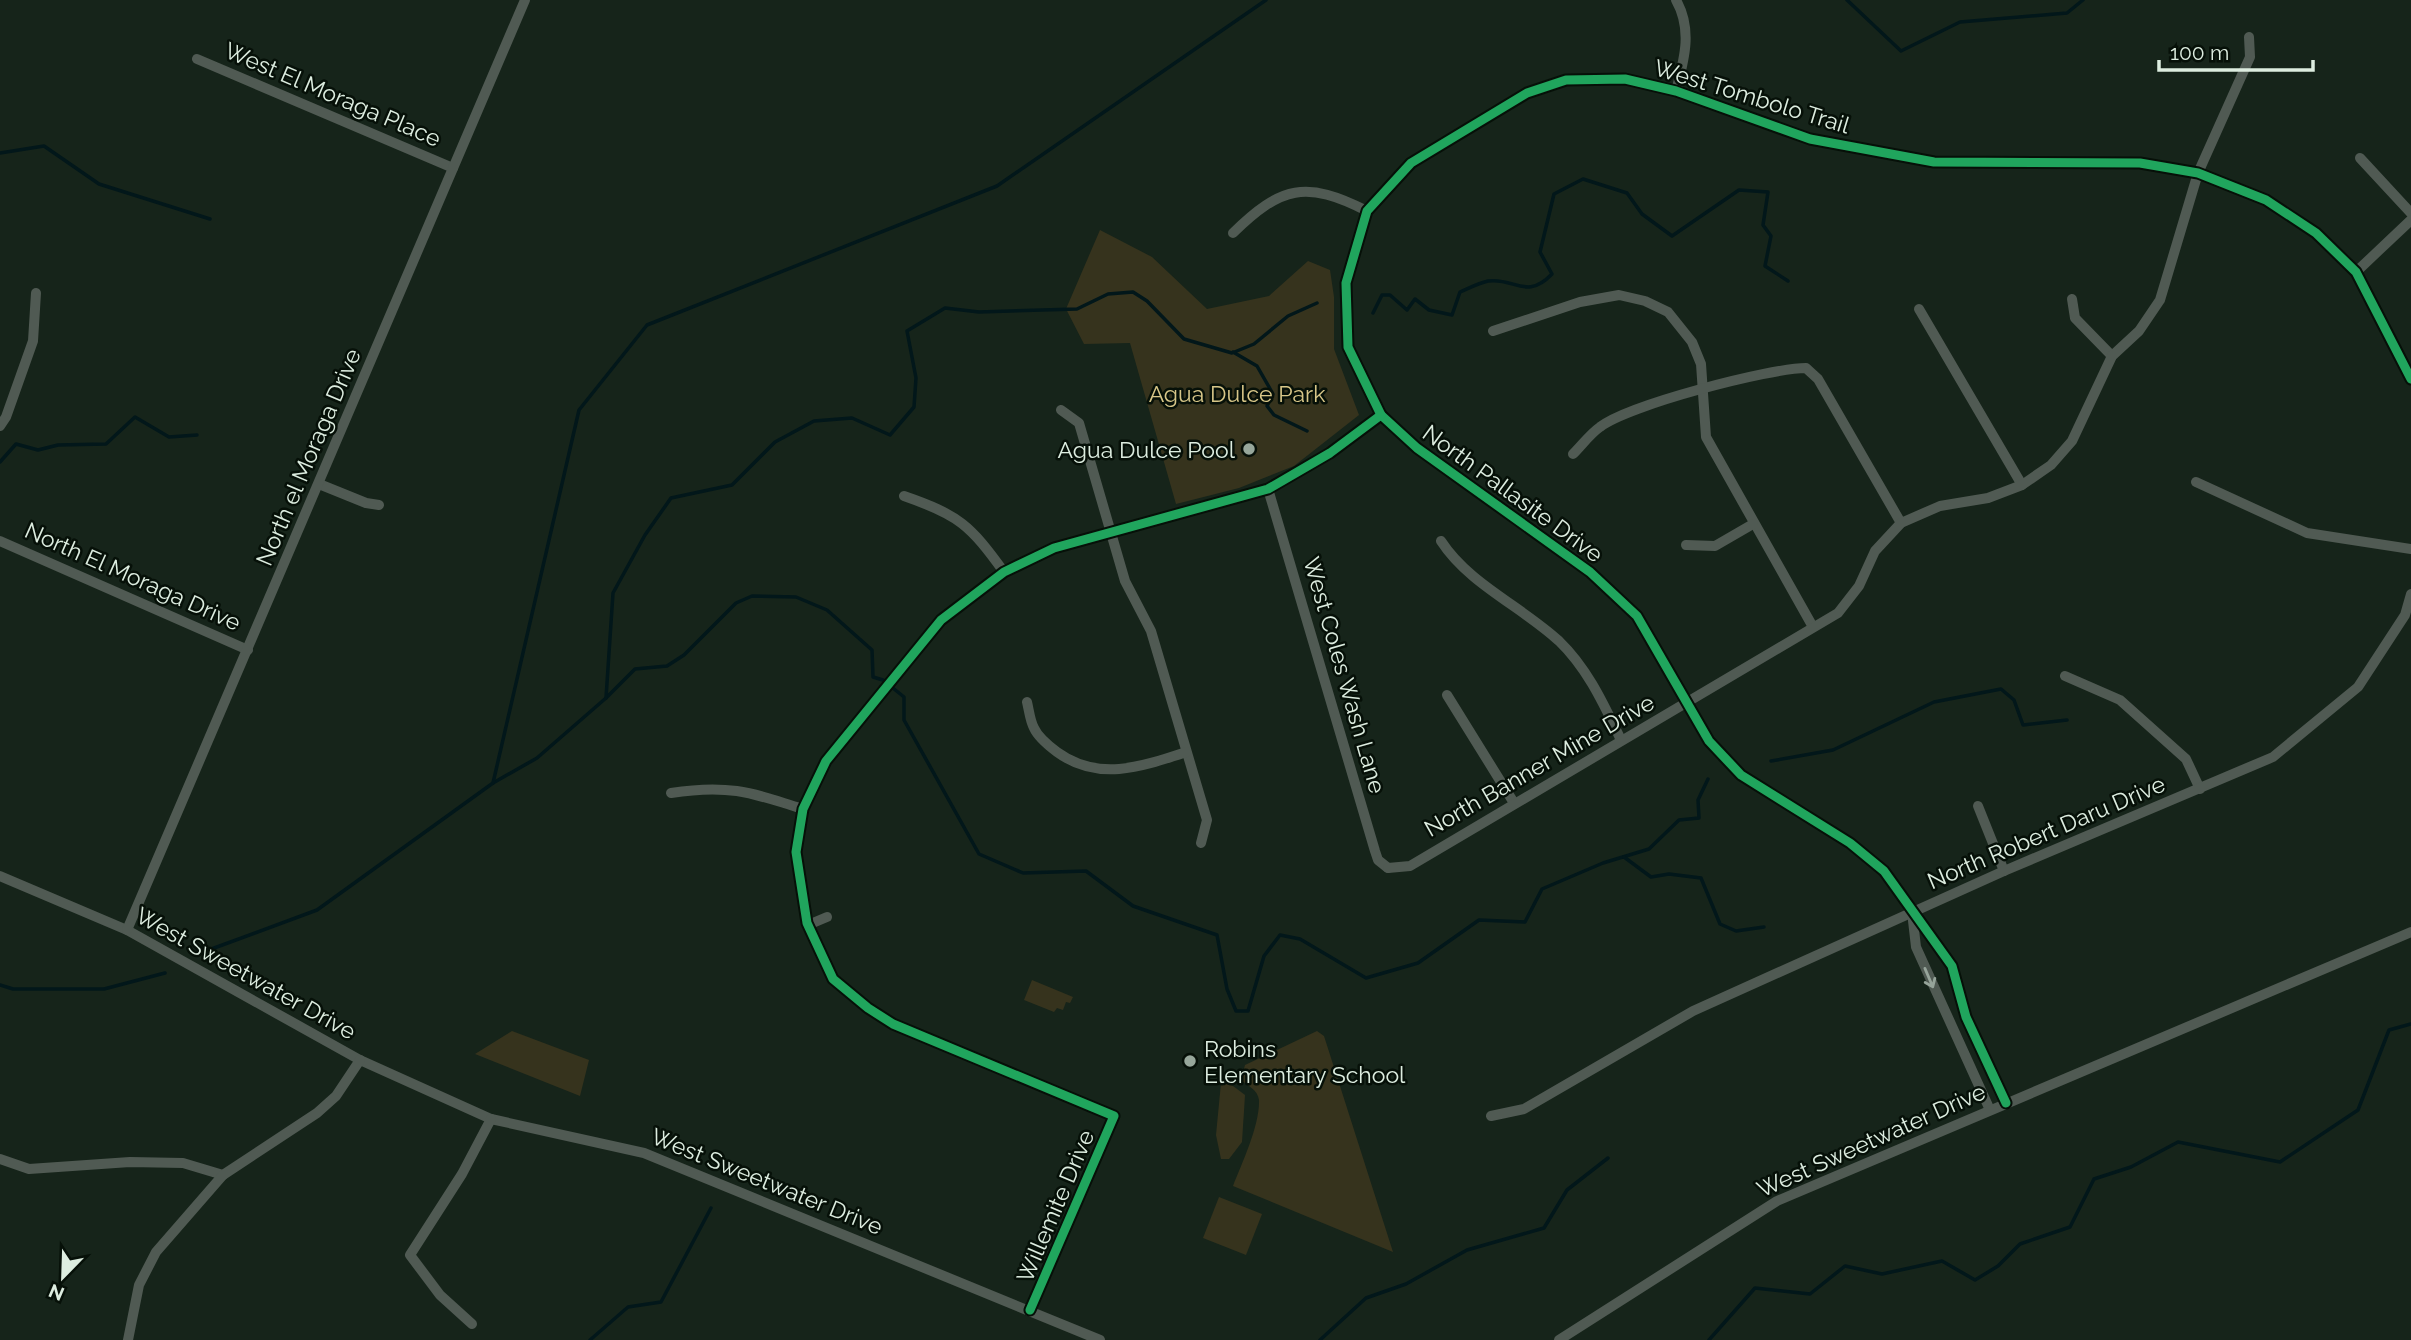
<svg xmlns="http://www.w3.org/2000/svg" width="2411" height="1340" viewBox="0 0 2411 1340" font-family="Raleway,sans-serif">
<rect width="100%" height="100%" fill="#16241a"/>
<g fill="#36331d">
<polygon points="1100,230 1152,257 1207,309 1269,296 1308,261 1330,270 1334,297 1334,349 1359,415 1294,466 1239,488 1176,504 1130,343 1084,344 1066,309"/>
<polygon points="1032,980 1073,997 1070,1003 1066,1002 1063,1010 1057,1008 1054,1012 1024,1000"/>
<polygon points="512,1031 589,1060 580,1096 475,1054"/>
<path d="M1317,1031L1324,1036L1393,1252L1233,1186C1242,1163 1260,1125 1259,1100C1258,1090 1247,1085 1241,1080L1245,1065Z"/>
<polygon points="1221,1083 1229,1083 1245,1095 1242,1142 1229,1159 1221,1159 1216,1135"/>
<polygon points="1219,1197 1262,1214 1246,1255 1203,1238"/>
</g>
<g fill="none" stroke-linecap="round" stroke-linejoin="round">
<g stroke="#02171a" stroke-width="3.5">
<polyline points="1847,0 1901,51 1960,22 2067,13 2083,0"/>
<polyline points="0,153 44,146 99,184 210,219"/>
<path d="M1373,313L1382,295H1390L1407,310L1415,299L1429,310L1452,315L1460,292C1469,288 1479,283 1488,281C1515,277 1526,301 1552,274L1540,252L1554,194L1583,179L1627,193L1642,214L1672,236L1739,190L1768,192L1763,225L1771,236L1765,266L1788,281"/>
<polyline points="1233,352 1257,366 1273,394 1267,406 1274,415 1307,431"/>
<polyline points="0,462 16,444 38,450 58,445 106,444 135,417 169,437 197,435"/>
<polyline points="606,698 635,669 667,666 684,655 736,603 752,596 796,597 827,610 872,650 873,677 883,680 904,697 904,720 979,854 1023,873 1086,871 1133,906 1217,935 1227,989 1236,1011 1248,1011 1264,956 1280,935 1300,939 1366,978 1418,963 1479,920 1525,922 1542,889 1603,863 1649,849 1679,820 1699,818 1698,800 1708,779"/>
<polyline points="1771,761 1833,750 1934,702 2001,689 2014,700 2023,725 2067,720"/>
<polyline points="493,783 537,758 606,698 613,593 645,535 671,498 732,485 775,442 814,421 852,418 890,435 914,407 916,378 907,331 945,308 979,312 1077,309 1108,294 1133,292 1147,301 1184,339 1232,353 1254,344 1288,316 1317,303"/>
<polyline points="1624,857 1651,877 1669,874 1701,878 1720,924 1736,931 1764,927"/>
<polyline points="206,951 317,910 493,783 579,410 647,325 997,186 1266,0"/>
<polyline points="0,985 13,989 104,989 165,973"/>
<polyline points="590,1340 628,1307 661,1302 711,1208"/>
<polyline points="1320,1340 1366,1298 1406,1284 1467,1250 1544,1228 1567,1190 1608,1158"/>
<polyline points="1709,1340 1755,1288 1810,1294 1845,1266 1882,1274 1942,1261 1975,1280 1998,1266 2020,1244 2070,1227 2094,1179 2131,1167 2178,1142 2280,1162 2358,1110 2389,1030 2411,1024"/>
</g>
<g stroke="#505a53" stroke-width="10">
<polyline points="197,59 453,168"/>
<path d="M1676,91C1684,60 1693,30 1676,0"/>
<polyline points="2360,158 2411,213"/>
<path d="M1233,233C1281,186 1306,180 1367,211"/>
<polyline points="2356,272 2411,220"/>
<polyline points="2072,299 2075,318 2112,356"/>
<polyline points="1919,309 2022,485"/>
<polyline points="1493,331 1580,302 1619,295 1645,301 1668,312 1692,342 1701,364 1706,437 1813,627"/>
<polyline points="1061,410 1079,423 1125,581 1151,631 1207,820 1201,843"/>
<polyline points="0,426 6,417 33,341 36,293"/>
<path d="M1573,454C1582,445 1590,434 1600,427C1628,405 1770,368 1806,368L1818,379L1901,523"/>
<polyline points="2196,482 2307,533 2411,549"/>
<polyline points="319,484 366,503 379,505"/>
<polyline points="1268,489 1375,851 1378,860 1388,868"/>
<path d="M904,496C959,515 970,525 1004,572"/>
<polyline points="0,541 248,650"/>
<path d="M1441,541C1469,584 1521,606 1559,641C1588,669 1604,705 1621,740"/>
<polyline points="1686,545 1715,546 1753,524"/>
<polyline points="2065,676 2120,700 2186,759 2200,789"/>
<polyline points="1447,695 1514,803"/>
<path d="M1027,702C1029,710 1030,721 1034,728C1038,737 1049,746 1057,752C1098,782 1141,767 1186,752"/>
<path d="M671,793C727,784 750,792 803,809"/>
<polyline points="1978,806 2004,871"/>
<polyline points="1388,868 1410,866 1838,613 1859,586 1875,551 1901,523 1940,506 1988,498 2022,485 2051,465 2072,441 2112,356 2139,331 2160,300 2198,173 2250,57 2249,37"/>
<polyline points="0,876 127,930 360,1060 491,1119 644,1153 1100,1340"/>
<polyline points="1912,912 1916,947 1990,1110"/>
<polyline points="808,925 827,917"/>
<polyline points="127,930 525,0"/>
<polyline points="2006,1103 1966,1017 1952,966 1884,871 1850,843 1741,775 1709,741 1637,616 1590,572 1417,448 1381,415 1348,347 1346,283 1367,211 1411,163 1527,93 1566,80 1625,79 1676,91 1810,139 1934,162 2140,163 2198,173 2266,200 2316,233 2356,272 2411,379"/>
<polyline points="1491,1116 1524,1109 1693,1011 2004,871 2273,757 2358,687 2405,615 2411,594"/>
<polyline points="0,1159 29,1169 130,1162 183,1163 223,1175"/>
<polyline points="1030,1310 1114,1116 893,1024 868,1008 833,979 807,923 796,852 803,809 826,761 941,620 1004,572 1054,548 1268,489 1330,453 1381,415"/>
<polyline points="472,1324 440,1295 410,1255 462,1174 491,1119"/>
<polyline points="128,1340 139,1285 156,1252 223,1175 317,1113 336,1096 360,1060"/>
<polyline points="1559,1340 1777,1201 2411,932"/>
</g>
<g stroke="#061008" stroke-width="13">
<g id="cycleway">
<polyline points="2006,1103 1966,1017 1952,966 1884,871 1850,843 1741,775 1709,741 1637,616 1590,572 1417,448 1381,415 1348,347 1346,283 1367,211 1411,163 1527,93 1566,80 1625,79 1676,91 1810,139 1934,162 2140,163 2198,173 2266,200 2316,233 2356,272 2411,379"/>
<polyline points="1030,1310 1114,1116 893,1024 868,1008 833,979 807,923 796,852 803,809 826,761 941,620 1004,572 1054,548 1268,489 1330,453 1381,415"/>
</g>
</g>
<use href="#cycleway" stroke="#20a55d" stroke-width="9"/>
</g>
<defs><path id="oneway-shaft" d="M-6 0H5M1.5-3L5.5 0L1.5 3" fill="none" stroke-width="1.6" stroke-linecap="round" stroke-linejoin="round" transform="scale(1.75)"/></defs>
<use stroke="#96a49a" href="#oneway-shaft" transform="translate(1929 978) rotate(67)"/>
<g fill="#97a79b" stroke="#061008" stroke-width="2.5">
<circle cx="1249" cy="449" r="7"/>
<circle cx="1190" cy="1061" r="7"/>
</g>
<g text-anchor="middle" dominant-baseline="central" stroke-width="5" stroke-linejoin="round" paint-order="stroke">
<g font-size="23" fill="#ddede0" stroke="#061008">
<text transform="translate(333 94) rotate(23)">West El Moraga Place</text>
<text transform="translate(1752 96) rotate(17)">West Tombolo Trail</text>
<text transform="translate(308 457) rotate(-67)">North el Moraga Drive</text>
<text transform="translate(1513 493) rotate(36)">North Pallasite Drive</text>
<text transform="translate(133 576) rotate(24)">North El Moraga Drive</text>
<text transform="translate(1345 675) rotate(74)">West Coles Wash Lane</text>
<text transform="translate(1539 765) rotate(-30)">North Banner Mine Drive</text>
<text transform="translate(2046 832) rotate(-23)">North Robert Daru Drive</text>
<text transform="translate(246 973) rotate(29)">West Sweetwater Drive</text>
<text transform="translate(1871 1140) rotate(-24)">West Sweetwater Drive</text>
<text transform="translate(767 1181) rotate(22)">West Sweetwater Drive</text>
<text transform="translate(1055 1206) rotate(-67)">Willemite Drive</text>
</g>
<g font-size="23" fill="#d7c688" stroke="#061008">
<text x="1237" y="393">Agua Dulce Park</text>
</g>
<g font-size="23" fill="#ddede0" stroke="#061008" text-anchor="end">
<text x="1235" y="449">Agua Dulce Pool</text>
<text x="1204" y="1048" text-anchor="start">Robins<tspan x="1204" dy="26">Elementary School</tspan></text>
</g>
</g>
<g transform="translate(63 1277) rotate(203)" stroke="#061008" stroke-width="5" paint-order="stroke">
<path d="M0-5L12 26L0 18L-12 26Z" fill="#ddede0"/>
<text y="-10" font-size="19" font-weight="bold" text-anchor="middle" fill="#ddede0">N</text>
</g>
<path d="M2159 60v10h154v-10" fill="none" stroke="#ddede0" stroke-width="3.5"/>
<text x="2170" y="60" font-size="21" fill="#ddede0" stroke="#061008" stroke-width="5" paint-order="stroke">100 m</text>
</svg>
